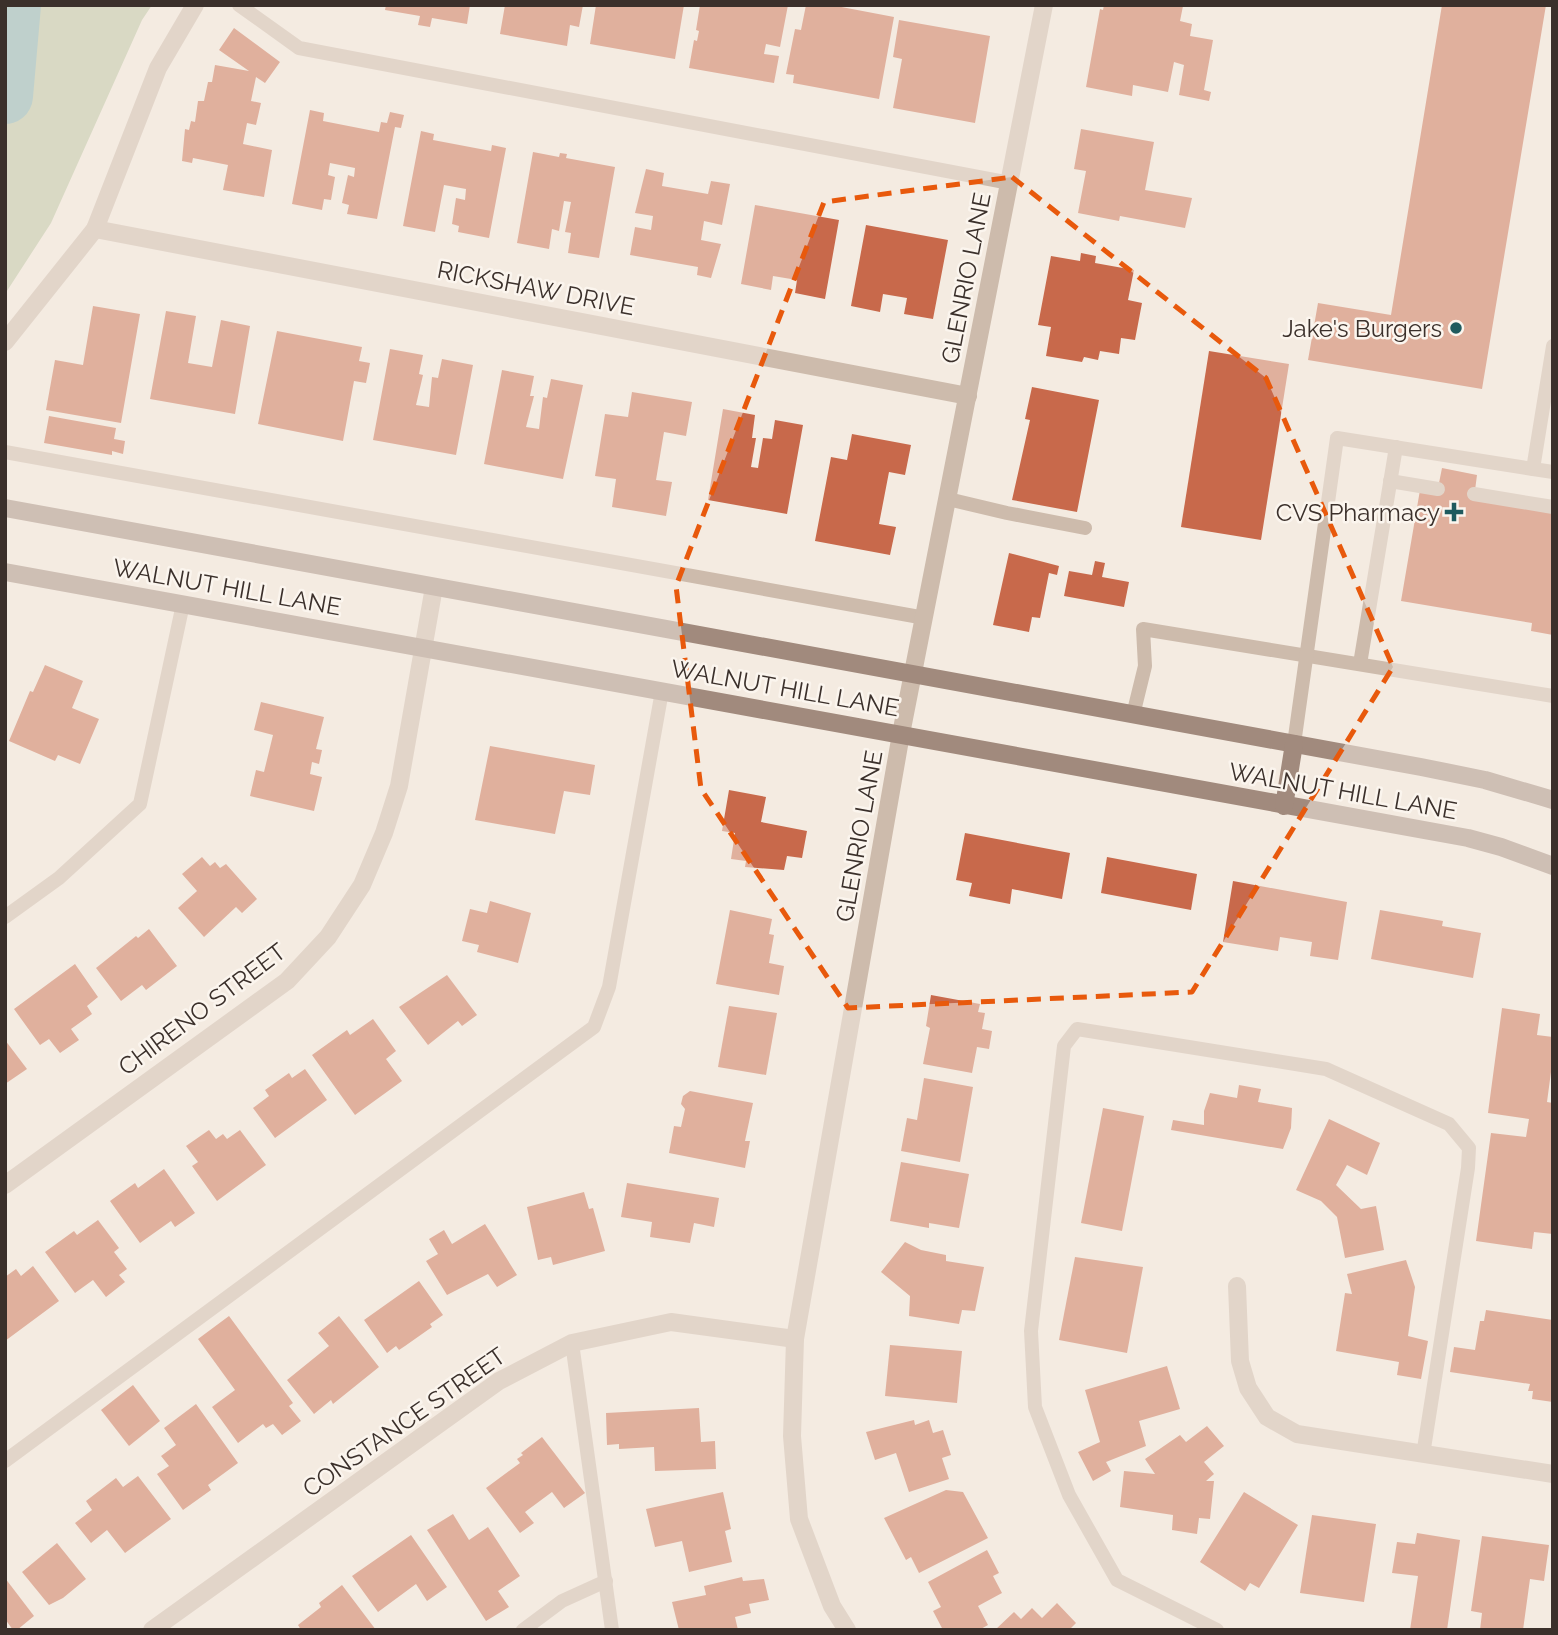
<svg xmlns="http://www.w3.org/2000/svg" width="1558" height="1635" viewBox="0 0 1558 1635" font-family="Raleway,sans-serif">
<rect width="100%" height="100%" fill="#f4ebe1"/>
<polygon fill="#b8c4a0" points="5,5 152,5 142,20 51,223 5,294"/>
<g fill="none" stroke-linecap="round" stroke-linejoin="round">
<polyline stroke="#7fb0b2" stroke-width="56" points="5,96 13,5"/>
</g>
<g fill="#c8694b">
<polygon points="386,5 470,5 467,24 432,18 430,27 418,25 420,16 385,10"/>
<polygon points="505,5 583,5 579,27 570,25 567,46 500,34"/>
<polygon points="596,5 684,5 675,59 590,44"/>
<polygon points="700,5 788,5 780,47 766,44 764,54 779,56 774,83 689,68 694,40 697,41 699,31 696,30"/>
<polygon points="806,5 831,5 894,17 879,99 793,83 794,75 786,74 795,29 801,30"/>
<polygon points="1104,5 1183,6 1180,21 1192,24 1190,36 1213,40 1204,90 1211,92 1209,101 1179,95 1184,65 1174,62 1168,92 1133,85 1132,96 1086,87 1100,9 1103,10"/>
<polygon points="1442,5 1546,5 1482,389 1308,360 1318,303 1391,315"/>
<polygon points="899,20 990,36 975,123 893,108 902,59 893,57"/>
<polygon points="234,28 280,62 265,83 256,77 251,101 261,103 256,125 247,123 243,144 272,150 264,197 223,190 228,165 193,158 192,163 182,161 185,129 189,130 191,121 195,122 198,101 204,101 208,82 212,82 215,65 249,71 219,50"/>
<polygon points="310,110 324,113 323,121 379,132 381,122 387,123 390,112 404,115 401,128 395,127 377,219 347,214 349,205 342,203 348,175 354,177 355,168 330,163 328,175 335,177 331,200 324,199 322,210 292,204"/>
<polygon points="1081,129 1154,142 1145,190 1192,198 1185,228 1120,216 1119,221 1078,213 1086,171 1074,169"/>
<polygon points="421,131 434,134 433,140 491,151 492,145 506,148 489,238 458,232 459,226 452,224 456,198 465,200 466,189 444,185 435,232 403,226"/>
<polygon points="533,152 559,157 560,153 567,154 566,158 615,167 599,258 568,253 571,233 565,232 571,202 564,201 559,231 552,229 549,249 517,243"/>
<polygon points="646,169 664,173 662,186 708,194 711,181 730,184 722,225 704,221 701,240 721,244 711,278 697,275 698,267 630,255 635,227 651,230 653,216 635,213"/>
<polygon points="755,205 839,220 825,299 795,293 797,280 773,276 771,290 741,284"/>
<polygon points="866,225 948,240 933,319 904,314 907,298 883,294 880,312 851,306"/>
<polygon points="1081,253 1096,256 1095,263 1134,270 1128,300 1142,303 1135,340 1121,338 1119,354 1100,351 1098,360 1084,357 1082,362 1046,356 1051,327 1038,325 1051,256 1080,261"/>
<polygon points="93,306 140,314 121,423 46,410 55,360 83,365"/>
<polygon points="166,311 196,316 188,363 212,367 221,320 250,326 235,414 150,399"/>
<polygon points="277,331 362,347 359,361 370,363 366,383 354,381 343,441 258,424"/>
<polygon points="390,349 423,355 419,374 423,375 416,405 429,407 432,377 438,378 442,359 473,365 456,455 373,440"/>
<polygon points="1209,351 1289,364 1261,540 1181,527"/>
<polygon points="502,370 534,376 530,396 534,396 526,427 539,429 543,397 547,398 551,379 583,385 563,479 484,464"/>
<polygon points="1032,387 1099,400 1077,512 1012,500 1030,420 1025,419"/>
<polygon points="632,392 692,402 686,436 664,432 656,480 672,482 666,516 612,507 616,479 595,476 605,414 628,417"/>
<polygon points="723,409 755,415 752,438 756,438 751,467 758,468 763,438 772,439 775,420 803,425 787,514 708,500"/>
<polygon points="49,416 116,428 114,439 125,441 123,454 112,451 112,455 44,443"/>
<polygon points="852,434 911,445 905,475 889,472 879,524 896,527 890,555 815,541 831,457 847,460"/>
<polygon points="1442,468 1477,475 1474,498 1553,512 1553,635 1531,631 1532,623 1401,601 1420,490 1437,493"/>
<polygon points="1009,553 1059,566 1057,575 1049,573 1040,618 1032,617 1029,632 993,625"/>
<polygon points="1095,561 1105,563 1102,577 1129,582 1124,607 1064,596 1069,571 1092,575"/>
<polygon points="45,665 83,681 72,708 99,719 80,764 58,755 55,761 9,741 30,691 33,692"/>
<polygon points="261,702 324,717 316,749 322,750 319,764 312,762 310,774 322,777 314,811 250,796 256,770 264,772 273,735 254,730"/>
<polygon points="490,746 595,765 590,795 564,791 555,834 475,820"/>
<polygon points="729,790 766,797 761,822 807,831 802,858 787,856 784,870 745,867 746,861 731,859 735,833 722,831"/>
<polygon points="965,833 1070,853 1062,899 1012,889 1010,904 969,896 972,883 956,880"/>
<polygon points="202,857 210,866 215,862 220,868 226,864 257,899 242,913 236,907 204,937 178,908 197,891 182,874"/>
<polygon points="1107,857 1197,874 1191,910 1101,893"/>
<polygon points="1233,881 1347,902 1338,960 1310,956 1312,942 1280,937 1278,951 1223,942"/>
<polygon points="490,901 531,913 518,963 477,952 479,945 462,941 470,909 487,913"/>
<polygon points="730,910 772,919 769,934 774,935 769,963 784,966 779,995 716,984"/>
<polygon points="1380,910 1443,921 1442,926 1481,933 1473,978 1371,959"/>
<polygon points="149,929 177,966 146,990 142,985 121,1001 96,968 136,936 138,938"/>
<polygon points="75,964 98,997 87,1006 92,1014 71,1029 79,1040 60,1053 49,1039 40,1045 14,1009"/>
<polygon points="447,975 477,1015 462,1026 458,1021 428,1045 399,1007"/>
<polygon points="931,995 980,1004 978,1012 985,1013 982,1029 992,1031 989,1049 977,1047 972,1073 923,1064 930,1028 926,1026"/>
<polygon points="729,1006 777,1013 766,1075 718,1067"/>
<polygon points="1502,1008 1540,1014 1537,1035 1553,1037 1553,1057 1547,1102 1553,1103 1553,1234 1534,1232 1532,1249 1476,1241 1491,1133 1526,1137 1529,1119 1488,1113"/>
<polygon points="373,1019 396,1051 386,1059 402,1081 355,1115 312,1055 347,1030 350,1035"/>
<polygon points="5,1040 27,1069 5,1084"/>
<polygon points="305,1069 327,1100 275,1138 253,1108 269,1096 265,1090 289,1073 292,1078"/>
<polygon points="924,1078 973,1087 960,1162 901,1151 907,1118 917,1120"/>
<polygon points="1239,1085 1261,1089 1258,1102 1292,1108 1291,1128 1283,1149 1171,1130 1173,1120 1204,1125 1204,1111 1210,1093 1237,1098"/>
<polygon points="690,1091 753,1103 745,1141 750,1141 745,1168 669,1153 674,1126 681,1127 685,1109 681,1104 683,1096"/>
<polygon points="1103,1108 1144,1116 1122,1231 1081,1223"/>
<polygon points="1329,1119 1380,1143 1367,1175 1347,1165 1336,1185 1361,1209 1376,1206 1384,1250 1345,1258 1337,1217 1321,1201 1296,1190"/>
<polygon points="209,1130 216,1139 223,1134 227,1139 240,1130 266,1165 217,1201 192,1166 198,1162 186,1146"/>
<polygon points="901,1162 969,1174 959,1228 929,1223 929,1228 890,1221"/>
<polygon points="164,1169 195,1213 175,1227 171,1221 140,1243 110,1201 135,1183 138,1188"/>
<polygon points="627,1183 719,1198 714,1227 694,1223 690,1243 650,1237 652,1222 621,1217"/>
<polygon points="584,1192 589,1209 593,1208 605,1251 553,1265 551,1257 538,1260 527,1207"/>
<polygon points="98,1220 119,1248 114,1252 127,1269 119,1275 125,1282 106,1297 93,1280 75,1293 45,1252 74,1231 77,1235"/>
<polygon points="485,1224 517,1275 497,1287 488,1274 447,1295 426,1261 438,1254 429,1239 444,1230 452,1244"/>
<polygon points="905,1242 921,1250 946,1255 946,1261 984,1267 975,1311 962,1310 959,1324 909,1316 910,1296 881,1272"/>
<polygon points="1075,1257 1143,1267 1127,1353 1059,1340"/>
<polygon points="1406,1260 1415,1287 1408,1336 1428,1341 1421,1379 1397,1375 1399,1362 1336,1351 1345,1293 1352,1294 1347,1274"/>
<polygon points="33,1266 59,1301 5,1341 5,1277 16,1269 21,1276"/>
<polygon points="419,1281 443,1315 430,1324 432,1327 405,1346 399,1350 396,1346 387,1353 364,1320"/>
<polygon points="1486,1310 1553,1320 1553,1402 1532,1399 1533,1391 1528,1391 1530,1384 1450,1372 1454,1347 1475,1350 1480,1321 1484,1321"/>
<polygon points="229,1316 293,1403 289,1406 301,1421 282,1435 273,1424 266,1428 263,1424 238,1443 212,1407 235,1390 198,1339"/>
<polygon points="339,1316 379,1367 333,1404 331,1400 314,1414 287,1380 329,1346 318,1333"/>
<polygon points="890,1345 962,1351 957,1403 885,1396"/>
<polygon points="1167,1366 1180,1409 1139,1421 1146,1446 1106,1462 1111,1471 1093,1481 1078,1452 1100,1442 1085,1390"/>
<polygon points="133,1385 160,1421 129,1446 101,1410"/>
<polygon points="196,1404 238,1463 208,1485 211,1490 183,1510 157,1474 169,1466 161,1456 176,1445 164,1428"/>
<polygon points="699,1408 701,1442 715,1441 716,1469 655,1471 654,1447 619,1449 619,1444 607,1445 606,1413"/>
<polygon points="914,1420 915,1425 929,1420 933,1433 943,1430 951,1455 942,1458 949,1479 909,1492 896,1453 875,1460 866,1432"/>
<polygon points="1207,1426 1224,1446 1204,1462 1214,1474 1206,1481 1214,1481 1210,1519 1199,1518 1197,1534 1172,1530 1173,1515 1120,1507 1124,1471 1155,1474 1145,1459 1180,1435 1186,1442"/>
<polygon points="542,1437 585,1493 564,1508 552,1492 525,1512 534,1523 520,1533 486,1488 520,1463 517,1459 523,1455 521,1453"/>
<polygon points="138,1476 171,1519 125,1553 107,1530 91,1543 75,1523 92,1510 86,1501 116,1478 123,1487"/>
<polygon points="946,1490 963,1492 988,1538 919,1573 911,1557 906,1560 884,1518"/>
<polygon points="723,1492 731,1529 725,1531 732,1562 689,1572 682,1541 655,1547 646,1509"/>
<polygon points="1244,1492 1298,1525 1259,1588 1250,1583 1245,1591 1200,1562"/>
<polygon points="453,1514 469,1540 488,1527 520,1576 498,1591 509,1607 486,1621 427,1530"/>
<polygon points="1312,1515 1376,1524 1364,1602 1300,1593"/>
<polygon points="1417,1533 1460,1540 1447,1630 1410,1630 1418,1576 1392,1573 1397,1542 1415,1544"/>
<polygon points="411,1535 447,1587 427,1601 416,1584 378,1612 352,1576"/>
<polygon points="1482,1536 1549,1545 1544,1581 1530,1579 1523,1630 1480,1630 1482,1613 1471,1611"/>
<polygon points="57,1543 86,1579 63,1598 49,1605 22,1572"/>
<polygon points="987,1550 999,1573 993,1576 1002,1593 978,1606 988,1625 979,1630 943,1630 933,1611 941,1607 928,1582"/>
<polygon points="742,1577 743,1581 764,1579 769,1600 749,1604 751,1613 735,1617 738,1630 679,1630 672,1602 706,1595 704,1586"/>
<polygon points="5,1578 34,1616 17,1630 13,1630 5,1619"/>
<polygon points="342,1585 376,1630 301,1630 298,1625 321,1607 319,1603"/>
<polygon points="1057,1603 1076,1623 1069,1630 995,1630 1014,1612 1021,1619 1032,1608 1042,1618"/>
</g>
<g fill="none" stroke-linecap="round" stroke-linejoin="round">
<g stroke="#cdbbac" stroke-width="14">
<polyline points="239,5 299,48 1010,183"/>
<polyline points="5,452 925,618"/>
<polyline points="1533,469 1553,472"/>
<polyline points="1390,481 1438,489"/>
<polyline points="1474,494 1553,507"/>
<polyline points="948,499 1007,513 1085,528"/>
<polyline points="1360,664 1396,447"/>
<polyline points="1133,715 1145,666 1143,629 1553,696"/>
<polyline points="1294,744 1337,438 1533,469 1553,346"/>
<polyline points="5,917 59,878 140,804 183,604"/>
<polyline points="572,1343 612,1630"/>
<polyline points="5,1461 594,1027 609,987 662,691"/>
<polyline points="523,1630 562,1601 606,1581"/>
<polyline points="1217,1630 1117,1580 1069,1495 1035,1407 1031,1331 1064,1046 1077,1029 1326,1069 1449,1124 1469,1148 1468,1168 1423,1455"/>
</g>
<g stroke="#cdbbac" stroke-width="18">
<polyline points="95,229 968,396"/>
<polyline points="5,342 95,229 158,68 195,5"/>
<polyline points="5,1185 287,981 328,937 362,885 384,833 399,786 434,587"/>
<polyline points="1237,1286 1240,1361 1248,1388 1267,1417 1297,1434 1553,1474"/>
<polyline points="152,1630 499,1381 572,1343 671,1322 795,1339"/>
<polyline points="847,1630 832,1606 799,1519 792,1436 795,1339 901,734 1044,5"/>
</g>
<g stroke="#a18a7d" stroke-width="18">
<polyline points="5,508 1421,767 1485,780 1553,800"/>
<polyline points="5,572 1468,838 1501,847 1553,866"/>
<polyline points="1284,806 1294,744"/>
</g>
</g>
<path d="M0 0H1558V1635H0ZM1012,177L1266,378L1393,667L1192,992L848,1008L701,789L676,586L824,202Z" fill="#f4ebe1" fill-opacity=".55" fill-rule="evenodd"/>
<path fill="none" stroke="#e8590c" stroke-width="5" stroke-dasharray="14 9" stroke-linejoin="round" d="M1012,177L1266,378L1393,667L1192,992L848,1008L701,789L676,586L824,202Z"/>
<g fill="#1f5a5e" stroke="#fbf5ee" stroke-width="2.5">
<circle cx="1456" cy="328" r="7"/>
<path d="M1450.5 501.5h7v7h7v7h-7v7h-7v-7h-7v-7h7z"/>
</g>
<g text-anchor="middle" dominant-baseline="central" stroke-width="5" stroke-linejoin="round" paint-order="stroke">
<g font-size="24" fill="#3b302b" stroke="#fbf5ee">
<text transform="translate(966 278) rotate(-79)">GLENRIO LANE</text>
<text transform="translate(536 288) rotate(11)">RICKSHAW DRIVE</text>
<text transform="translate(227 587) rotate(10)">WALNUT HILL LANE</text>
<text transform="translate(785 688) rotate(10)">WALNUT HILL LANE</text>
<text transform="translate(1343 791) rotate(10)">WALNUT HILL LANE</text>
<text transform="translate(859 836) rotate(-80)">GLENRIO LANE</text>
<text transform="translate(202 1009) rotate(-37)">CHIRENO STREET</text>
<text transform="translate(404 1422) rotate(-35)">CONSTANCE STREET</text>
</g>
<g font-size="24" fill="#3b302b" stroke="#fbf5ee" text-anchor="end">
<text x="1442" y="328">Jake's Burgers</text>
<text x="1440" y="512">CVS Pharmacy</text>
</g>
</g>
<rect width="1558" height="1635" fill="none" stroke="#3b302b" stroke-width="14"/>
</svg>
